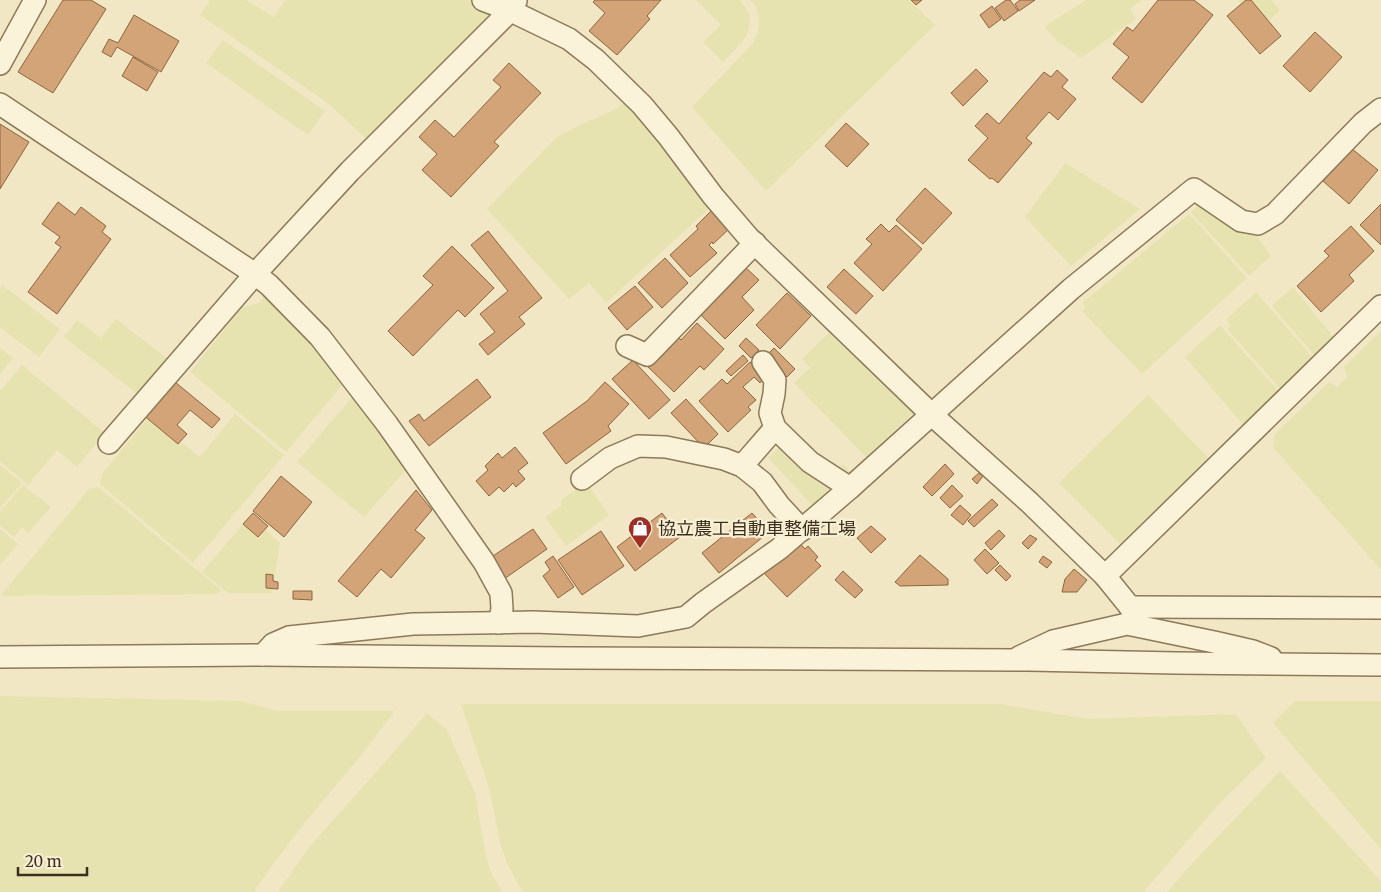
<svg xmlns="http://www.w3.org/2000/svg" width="1381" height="892" viewBox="0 0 1381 892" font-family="Merriweather,'Noto Sans JP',serif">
<rect width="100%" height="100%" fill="#f1e7c4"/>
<g fill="#e7e3b1">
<polygon points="210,0 246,0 274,17 285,0 482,0 500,8 371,143 325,101 200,15"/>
<polygon points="696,0 740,0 750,15 749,30 743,41 723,62 703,42 721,25"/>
<polygon points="751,0 909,0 935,25 766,191 692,107 753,43 758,31 759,20 757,9"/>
<polygon points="1086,0 1142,0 1130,9 1136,19 1081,58 1056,40 1044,27"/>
<polygon points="1238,0 1272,0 1280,11 1260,28"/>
<polygon points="223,40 325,111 308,135 206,63"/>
<polygon points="636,90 726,193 606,303 589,283 569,299 487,209 556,138 580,125 616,109"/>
<polygon points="1065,163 1140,209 1071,266 1025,217"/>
<polygon points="1204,201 1247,222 1271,256 1249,276 1191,212"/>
<polygon points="1189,214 1247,278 1142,374 1082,311 1086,307 1082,303"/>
<polygon points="2,285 60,329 39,357 0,327 0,289"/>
<polygon points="1293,287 1335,339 1316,357 1272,306"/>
<polygon points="272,288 342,365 334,376 342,385 286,452 190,372 242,307 259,303"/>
<polygon points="1256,292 1314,359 1282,391 1227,329 1231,326 1226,320"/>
<polygon points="116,319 174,364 144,399 64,337 77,320 101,338"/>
<polygon points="842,320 926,401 866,457 794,383 810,368 802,359"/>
<polygon points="1220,325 1280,393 1245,427 1185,357"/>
<polygon points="1381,331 1381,570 1273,447 1275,434 1329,382 1337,387 1347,378 1344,367"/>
<polygon points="0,348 13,358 0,374"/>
<polygon points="22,365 105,433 77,467 57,450 28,485 0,461 0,391"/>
<polygon points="359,389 411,464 364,517 297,462"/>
<polygon points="1148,395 1211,461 1123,547 1059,483"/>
<polygon points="235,414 284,455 193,563 100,484 102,474 149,417 200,457"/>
<polygon points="788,439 832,475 843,464 851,473 814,507 768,458"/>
<polygon points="0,465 22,483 0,508"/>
<polygon points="586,482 609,515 566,546 545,517 561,506 561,500"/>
<polygon points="23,485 51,507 28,533 22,527 14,537 0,525 0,512"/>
<polygon points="98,487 221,590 217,594 4,596 2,594 89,489"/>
<polygon points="250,516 280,543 272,593 228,593 202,572"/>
<polygon points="0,529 18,544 0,565"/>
<polygon points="0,696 241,701 277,711 395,711 354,764 302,826 274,863 254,892 0,892"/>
<polygon points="1295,701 1381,701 1381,849 1273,723"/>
<polygon points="461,704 999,704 1088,719 1236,714 1266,758 1216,807 1144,892 524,892 519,886 508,865 500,843 490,791"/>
<polygon points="427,713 447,730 475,793 486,857 492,875 502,892 278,892 310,846 386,761"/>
<polygon points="1280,771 1381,881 1381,892 1167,892 1186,870"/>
</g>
<g fill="#d2a478" stroke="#8e643d">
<polygon points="63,0 91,0 106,9 53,93 18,72"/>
<polygon points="595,0 661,0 647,16 650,19 617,55 589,31 605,13 593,2"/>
<polygon points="911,0 922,0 916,5"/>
<polygon points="1006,0 1010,0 1018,11 1004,21 995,8"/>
<polygon points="1020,0 1035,0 1019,11 1015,4"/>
<polygon points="1158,0 1194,0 1213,15 1142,103 1112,78 1129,57 1113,44 1127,27 1133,31"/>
<polygon points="1246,0 1251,0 1281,36 1260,54 1227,16"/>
<polygon points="992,6 1001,19 989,28 980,15"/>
<polygon points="134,15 179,41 161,72 117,47 111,57 102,52 109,39 118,43"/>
<polygon points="1315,32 1342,57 1310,92 1283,66"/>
<polygon points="133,57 158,72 147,91 122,76"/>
<polygon points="509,63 541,93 494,142 499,146 451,197 422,170 437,154 419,137 435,120 454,137 501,87 493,80"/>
<polygon points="976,69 988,81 963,106 951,93"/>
<polygon points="1057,70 1068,80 1062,87 1076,99 1058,120 1049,112 1026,138 1032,143 998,183 992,178 990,179 968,160 988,138 975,126 987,113 999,124 1044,72 1051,77"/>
<polygon points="846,123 869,144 847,167 825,146"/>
<polygon points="0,124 29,142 0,189"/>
<polygon points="1351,148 1378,170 1349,204 1323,181"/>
<polygon points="925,188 952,213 923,244 896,220"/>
<polygon points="58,202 75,215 81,207 106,226 102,232 111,239 57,314 28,292 61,247 55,243 60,237 42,224"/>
<polygon points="1381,204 1381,245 1360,225"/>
<polygon points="713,209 731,227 713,244 712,242 709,245 717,253 690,277 670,255 698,229 696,226"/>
<polygon points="881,224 889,232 896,225 922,249 883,291 854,263 872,244 866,239"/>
<polygon points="1351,226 1374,251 1349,275 1354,281 1321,312 1297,286 1329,256 1324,251"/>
<polygon points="488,231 542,298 519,317 525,324 488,355 479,344 495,332 480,314 508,291 471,245"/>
<polygon points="452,246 494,288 465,317 458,310 413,356 388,331 433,285 423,276"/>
<polygon points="665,258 688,283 662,308 638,283"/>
<polygon points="744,266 759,280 742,297 754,310 725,339 699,313"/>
<polygon points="844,269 873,296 856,314 827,287"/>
<polygon points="635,286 653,307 627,330 608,308"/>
<polygon points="787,293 811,316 780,349 756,325"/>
<polygon points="697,323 724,349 704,370 700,366 674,392 647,366 677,336 681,340"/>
<polygon points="746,338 759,350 751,358 739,346"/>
<polygon points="774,348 795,369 787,377 766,356"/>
<polygon points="743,355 748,361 731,376 726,371"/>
<polygon points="633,360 670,400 649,419 612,379"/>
<polygon points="750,362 765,378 760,383 754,377 743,387 756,400 748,407 751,410 728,432 699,401 722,379 727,384"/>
<polygon points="477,379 491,397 429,446 409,421 419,414 424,421"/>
<polygon points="175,382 220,419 212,428 190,410 177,425 187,434 178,444 142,414"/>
<polygon points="605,382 629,404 608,426 611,431 566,464 543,433 587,401"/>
<polygon points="686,399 718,434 704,448 671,413"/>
<polygon points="515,447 528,463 518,471 525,479 516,487 513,483 504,492 499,487 489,496 476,481 488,470 485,466 498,453 502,458"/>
<polygon points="945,464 954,474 932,496 923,487"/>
<polygon points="979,473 983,476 977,484 972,479"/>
<polygon points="281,476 312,502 284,537 253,511"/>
<polygon points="952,485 963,496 950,508 940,498"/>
<polygon points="416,490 432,510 415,530 425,538 391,578 381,569 357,597 338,581"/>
<polygon points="992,499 998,505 974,527 968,521"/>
<polygon points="960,505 971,515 963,525 951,515"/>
<polygon points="253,513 268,526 258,537 243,524"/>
<polygon points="662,513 680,537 635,571 617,547"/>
<polygon points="752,513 769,532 719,573 702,553"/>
<polygon points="871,526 886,539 871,553 857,538"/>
<polygon points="533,529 547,549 504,579 490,558"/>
<polygon points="999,530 1005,536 991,550 985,543"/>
<polygon points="601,531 624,566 582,595 558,560"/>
<polygon points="1030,535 1037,539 1028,549 1022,543"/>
<polygon points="798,541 805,549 808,546 818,557 815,560 821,566 787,597 763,572"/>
<polygon points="985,549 999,563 987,574 974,560"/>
<polygon points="920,555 948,579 948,585 900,586 895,582"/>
<polygon points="553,556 574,587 558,598 543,576 550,570 545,562"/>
<polygon points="1043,556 1052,562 1047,568 1039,562"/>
<polygon points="1000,565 1011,576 1006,581 995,570"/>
<polygon points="1074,569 1087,580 1077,592 1062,592 1065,579"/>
<polygon points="843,571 863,590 855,598 835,580"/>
<polygon points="266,574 273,575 273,581 278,582 278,589 266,588"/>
<polygon points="293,591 312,591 312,600 293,599"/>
</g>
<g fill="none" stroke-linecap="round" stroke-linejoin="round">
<g stroke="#8d7959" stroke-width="24">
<g id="minor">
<polyline points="483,0 509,10 569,39 596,60 642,105 668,136 713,196 749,238 931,414 1029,502 1105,576 1130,607 1140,625"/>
<polyline points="0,64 35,0"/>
<polyline points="0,104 255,274 109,443"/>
<polyline points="627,346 647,355 755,243"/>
<polyline points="763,362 775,380 774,394 770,413 775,428 810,462 850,488"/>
<polyline points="742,466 775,428"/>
<polyline points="582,479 610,458 638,446 666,447 724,459 742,466 762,482 779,505 802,530"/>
<polyline points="1105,576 1381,306"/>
<polyline points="1130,607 1381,608"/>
<polyline points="499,623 502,609 501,593 484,562 387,424 320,337 269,285 255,274 350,171 504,17 516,1"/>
<polyline points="263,655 273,644 289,637 413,624 533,622 638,626 686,617 703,603 779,549 850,488 1071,289 1194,189 1241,221 1258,224 1275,214 1363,123 1381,109"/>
<polyline points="0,657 263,655 569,658 1028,660 1176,663 1381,665"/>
<polyline points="1019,657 1053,641 1127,624 1214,642 1253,651 1271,658"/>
</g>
</g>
<use href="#minor" stroke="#fbf3d9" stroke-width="21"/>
</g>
<defs>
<g id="shop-pin" transform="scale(1.25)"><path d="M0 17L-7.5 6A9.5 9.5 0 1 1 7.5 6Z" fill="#a02e25" stroke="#f8f0d5"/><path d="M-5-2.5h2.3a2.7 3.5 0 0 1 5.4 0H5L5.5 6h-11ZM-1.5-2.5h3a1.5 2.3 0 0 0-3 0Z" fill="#fff"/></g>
</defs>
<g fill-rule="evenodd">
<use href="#shop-pin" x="640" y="528"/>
</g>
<g text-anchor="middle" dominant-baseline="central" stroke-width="4.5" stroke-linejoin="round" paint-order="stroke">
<g font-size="18" fill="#3c2f1e" stroke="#f8f0d5" text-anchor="start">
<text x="658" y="528">協立農工自動車整備工場</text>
</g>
</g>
<path d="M18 867v8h69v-8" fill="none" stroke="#3c2f1e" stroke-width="2.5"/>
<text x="25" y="867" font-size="15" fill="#3c2f1e" stroke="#f8f0d5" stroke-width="4" paint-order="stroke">20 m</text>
</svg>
